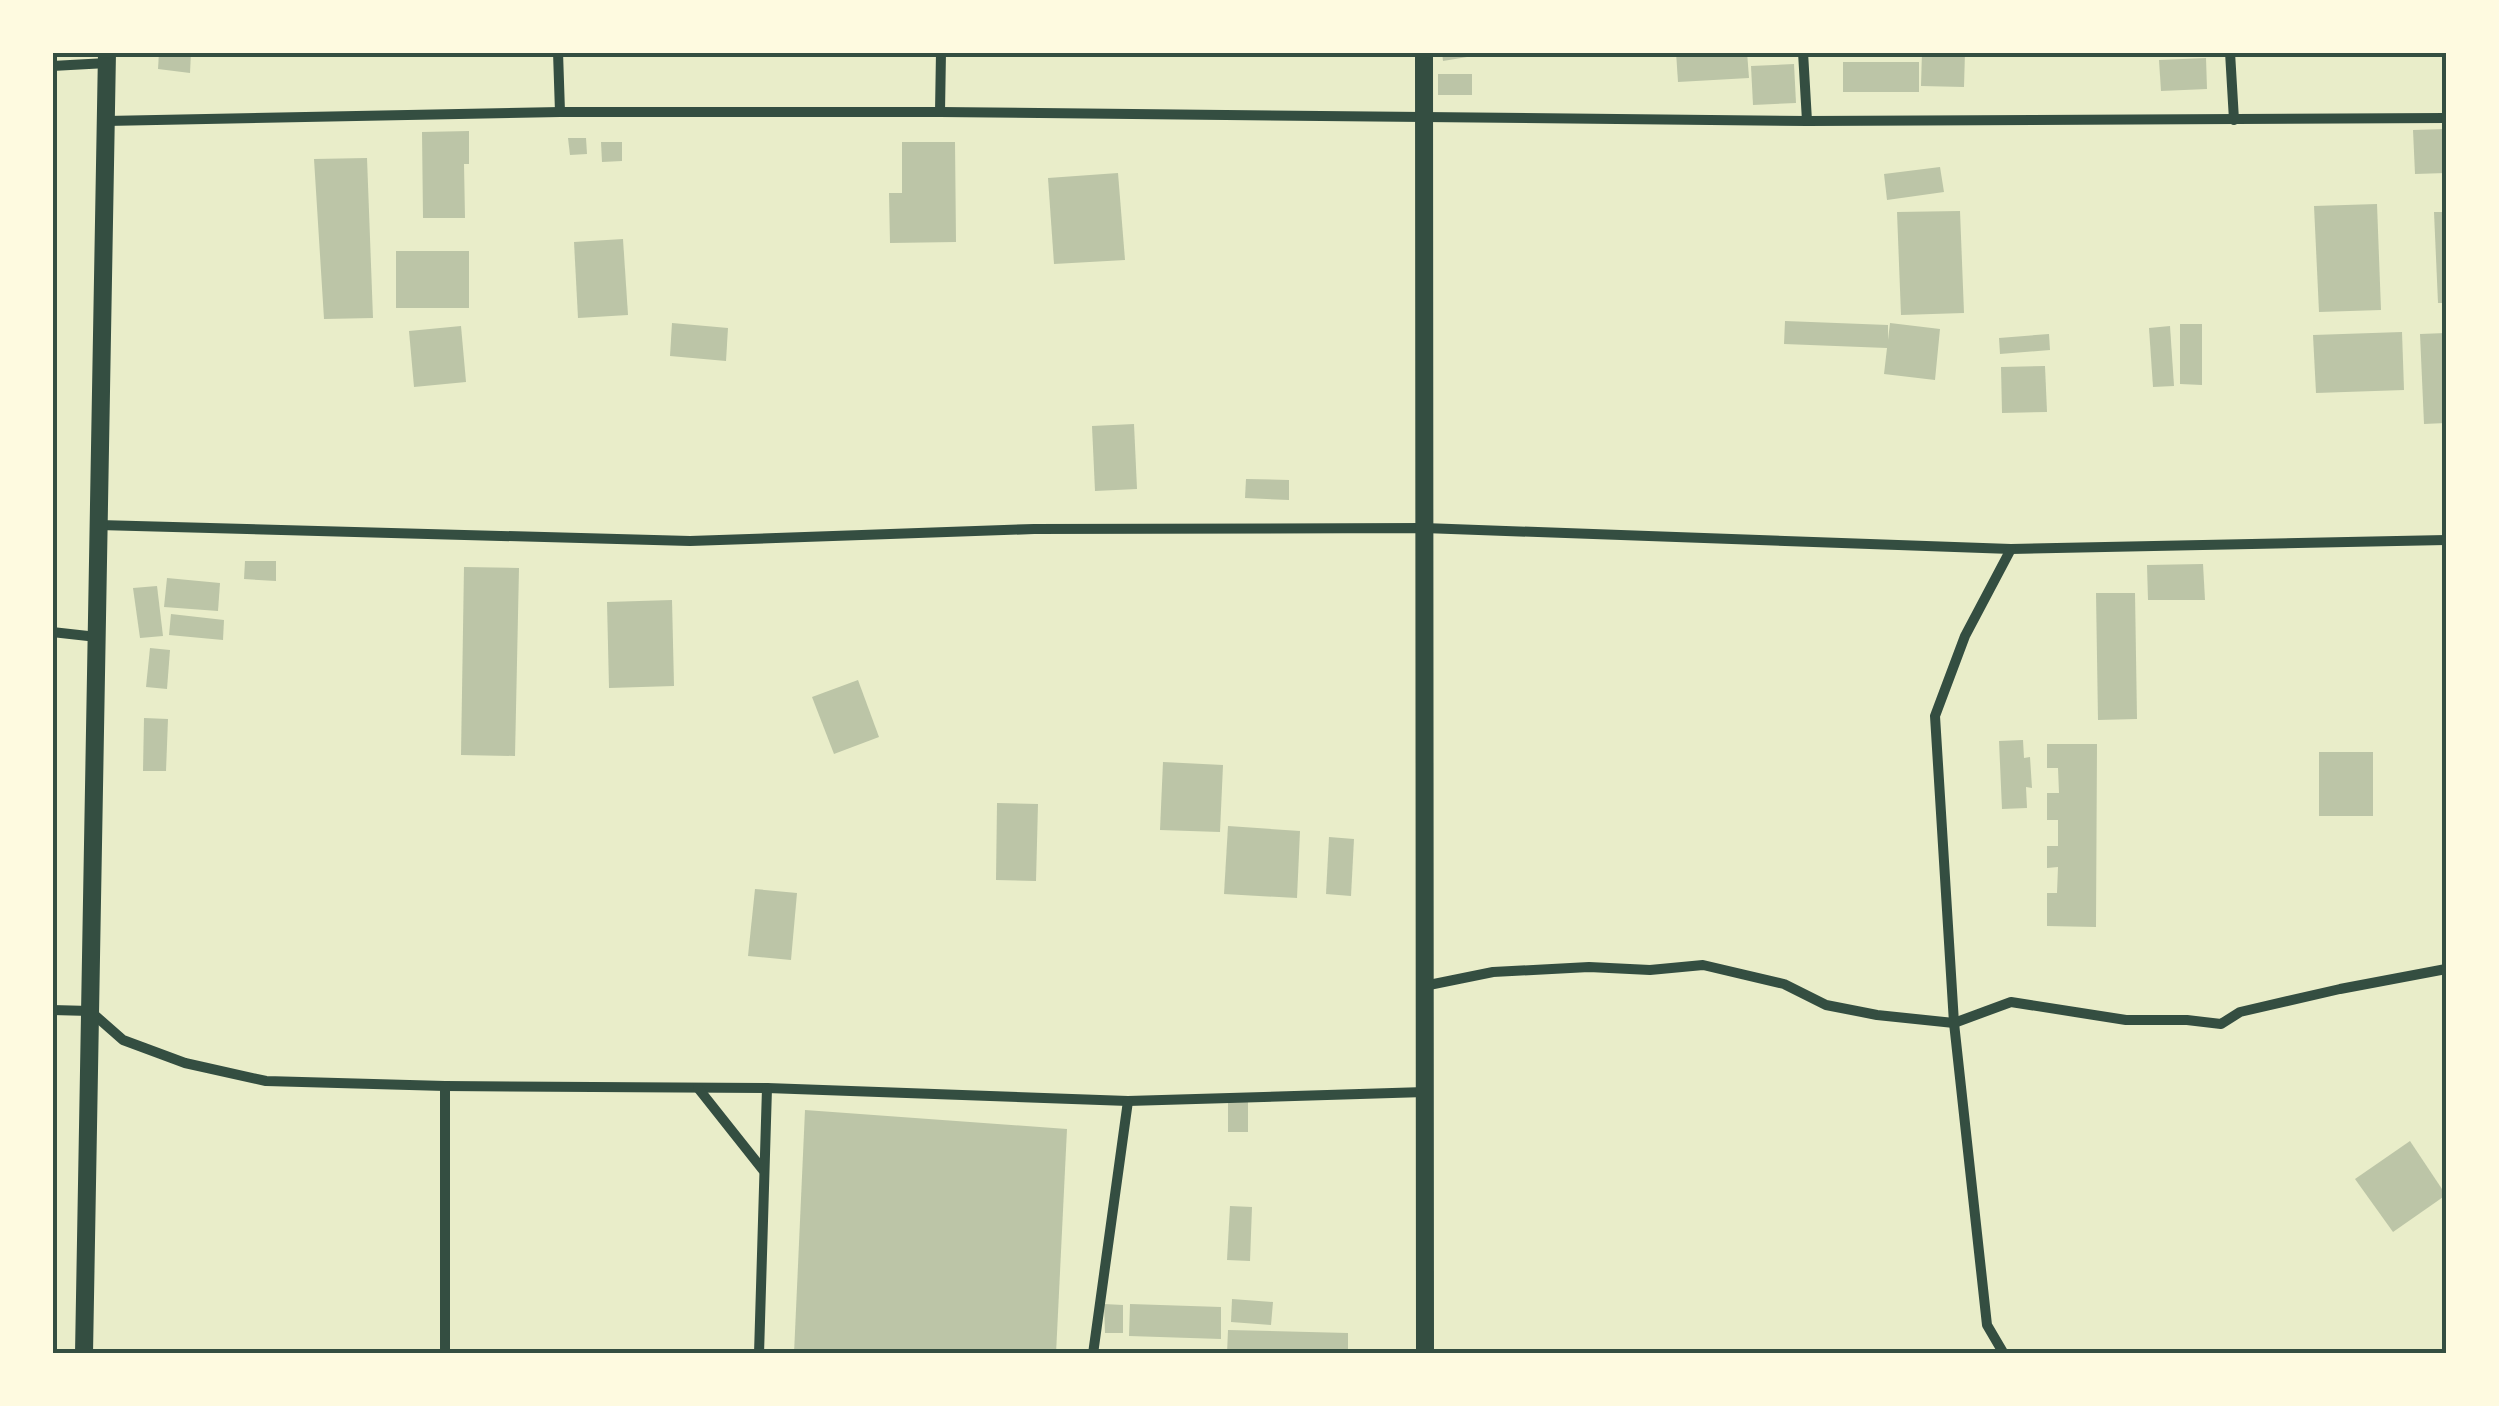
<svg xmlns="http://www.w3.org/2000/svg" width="2499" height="1406" viewBox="0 0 2499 1406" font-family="Signika,sans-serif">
<rect width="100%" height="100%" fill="#e9edc9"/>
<g fill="#bcc5a7">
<polygon points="159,52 191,52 190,73 158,69"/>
<polygon points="1442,52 1466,52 1467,57 1443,61"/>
<polygon points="1676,52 1747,52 1749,78 1678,82"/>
<polygon points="1922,52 1965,52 1964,87 1921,86"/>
<polygon points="2206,58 2207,89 2161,91 2159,60"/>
<rect x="1843" y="62" width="76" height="30"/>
<polygon points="1794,64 1796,103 1753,105 1751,66"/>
<rect x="1438" y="74" width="34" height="21"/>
<polygon points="2446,129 2446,173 2415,174 2413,130"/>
<polygon points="469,131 469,164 464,164 465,218 423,218 422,132"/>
<polygon points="568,138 586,138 587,154 570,155"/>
<polygon points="601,142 622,142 622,161 602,162"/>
<polygon points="902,142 955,142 956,242 890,243 889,193 902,193"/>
<polygon points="367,158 373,318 324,319 314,159"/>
<polygon points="1940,167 1944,192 1887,200 1884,174"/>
<polygon points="1118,173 1125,260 1054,264 1048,178"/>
<polygon points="2377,204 2381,310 2319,312 2314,206"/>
<polygon points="1960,211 1964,313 1901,315 1897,212"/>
<polygon points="2434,212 2446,212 2446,303 2438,303"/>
<polygon points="623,239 628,315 578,318 574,242"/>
<rect x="396" y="251" width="73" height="57"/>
<polygon points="1785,321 1888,325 1888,340 1890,323 1940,329 1935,380 1884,374 1887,348 1784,344"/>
<polygon points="672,323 728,328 726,361 670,356"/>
<polygon points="2180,324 2202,324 2202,385 2180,384"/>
<polygon points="461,326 466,382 414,387 409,331"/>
<polygon points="2170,326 2174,386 2153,387 2149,328"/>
<polygon points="2402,332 2404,390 2316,393 2313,335"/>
<polygon points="2446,333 2446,423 2424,424 2420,334"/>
<polygon points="2049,334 2050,350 2000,354 1999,338"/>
<polygon points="2045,366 2047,412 2002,413 2001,367"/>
<polygon points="1134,424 1137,489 1095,491 1092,426"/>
<polygon points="1246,479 1289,480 1289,500 1245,498"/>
<polygon points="245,561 276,561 276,581 244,579"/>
<polygon points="2203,564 2205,600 2148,600 2147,565"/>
<polygon points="464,567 519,568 515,756 461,755"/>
<polygon points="167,578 220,583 218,611 164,607"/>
<polygon points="157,586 163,636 140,638 133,588"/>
<polygon points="2096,593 2135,593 2137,719 2098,720"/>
<polygon points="672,600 674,686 609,688 607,602"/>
<polygon points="171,614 224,620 223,640 169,635"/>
<polygon points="150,648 170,650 167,689 146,687"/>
<polygon points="858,680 879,737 834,754 812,697"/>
<polygon points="144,718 168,719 166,771 143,771"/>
<polygon points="2023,740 2024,758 2030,757 2032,788 2026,787 2027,808 2002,809 1999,741"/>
<polygon points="2047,744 2097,744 2096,927 2047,926 2047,893 2057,893 2058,867 2047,868 2047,846 2058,846 2058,820 2047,820 2047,793 2059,793 2058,768 2047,768"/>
<rect x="2319" y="752" width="54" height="64"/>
<polygon points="1163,762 1223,765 1220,832 1160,830"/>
<polygon points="997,803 1038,804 1036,881 996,880"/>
<polygon points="1228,826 1300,831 1297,898 1224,894"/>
<polygon points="1329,837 1354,839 1351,896 1326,894"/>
<polygon points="755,889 797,893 791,960 748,956"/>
<rect x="1228" y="1102" width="20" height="30"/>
<polygon points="805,1110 1067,1129 1056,1354 794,1354"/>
<polygon points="2410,1141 2446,1195 2393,1232 2355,1179"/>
<polygon points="1230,1206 1252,1207 1250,1261 1227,1260"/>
<polygon points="1232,1299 1273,1302 1271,1325 1231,1322"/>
<polygon points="1104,1304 1123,1305 1123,1333 1105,1333"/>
<polygon points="1130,1304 1221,1307 1221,1339 1129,1336"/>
<polygon points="1228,1330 1348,1333 1348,1354 1227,1354"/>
</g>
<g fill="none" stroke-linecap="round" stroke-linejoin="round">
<g stroke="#344e41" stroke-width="10">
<polyline points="558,52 560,112"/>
<polyline points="1803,52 1807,121"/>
<polyline points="2230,52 2234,120"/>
<polyline points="52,66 107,63"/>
<polyline points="940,112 941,52"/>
<polyline points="106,121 560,112 940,112 1807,121 2446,118"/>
<polyline points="99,525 690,541 1034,529 1424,528 2011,549 2446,540"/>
<polyline points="52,632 97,637"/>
<polyline points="1424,986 1493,972 1589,967 1650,970 1703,965 1784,984 1826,1005 1877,1015 1954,1023 2011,1002 2126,1020 2187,1020 2221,1024 2240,1012 2340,989 2446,969"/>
<polyline points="52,1010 90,1011 123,1040 185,1063 266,1081 445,1086 767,1088 1128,1101 1425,1092"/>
<polyline points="445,1086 445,1354"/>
<polyline points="698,1088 763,1170"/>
<polyline points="759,1354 767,1088"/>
<polyline points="1093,1354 1128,1101"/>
<polyline points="2004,1354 1987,1325 1954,1023 1935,716 1965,636 2011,549"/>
</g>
<g stroke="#344e41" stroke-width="18">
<polyline points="1424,52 1425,1354"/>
<polyline points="84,1354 107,52"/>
</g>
</g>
<rect width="2499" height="1406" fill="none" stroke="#fefae0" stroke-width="110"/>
<rect x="55" y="55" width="2389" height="1296" fill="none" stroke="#344e41" stroke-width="4"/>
</svg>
